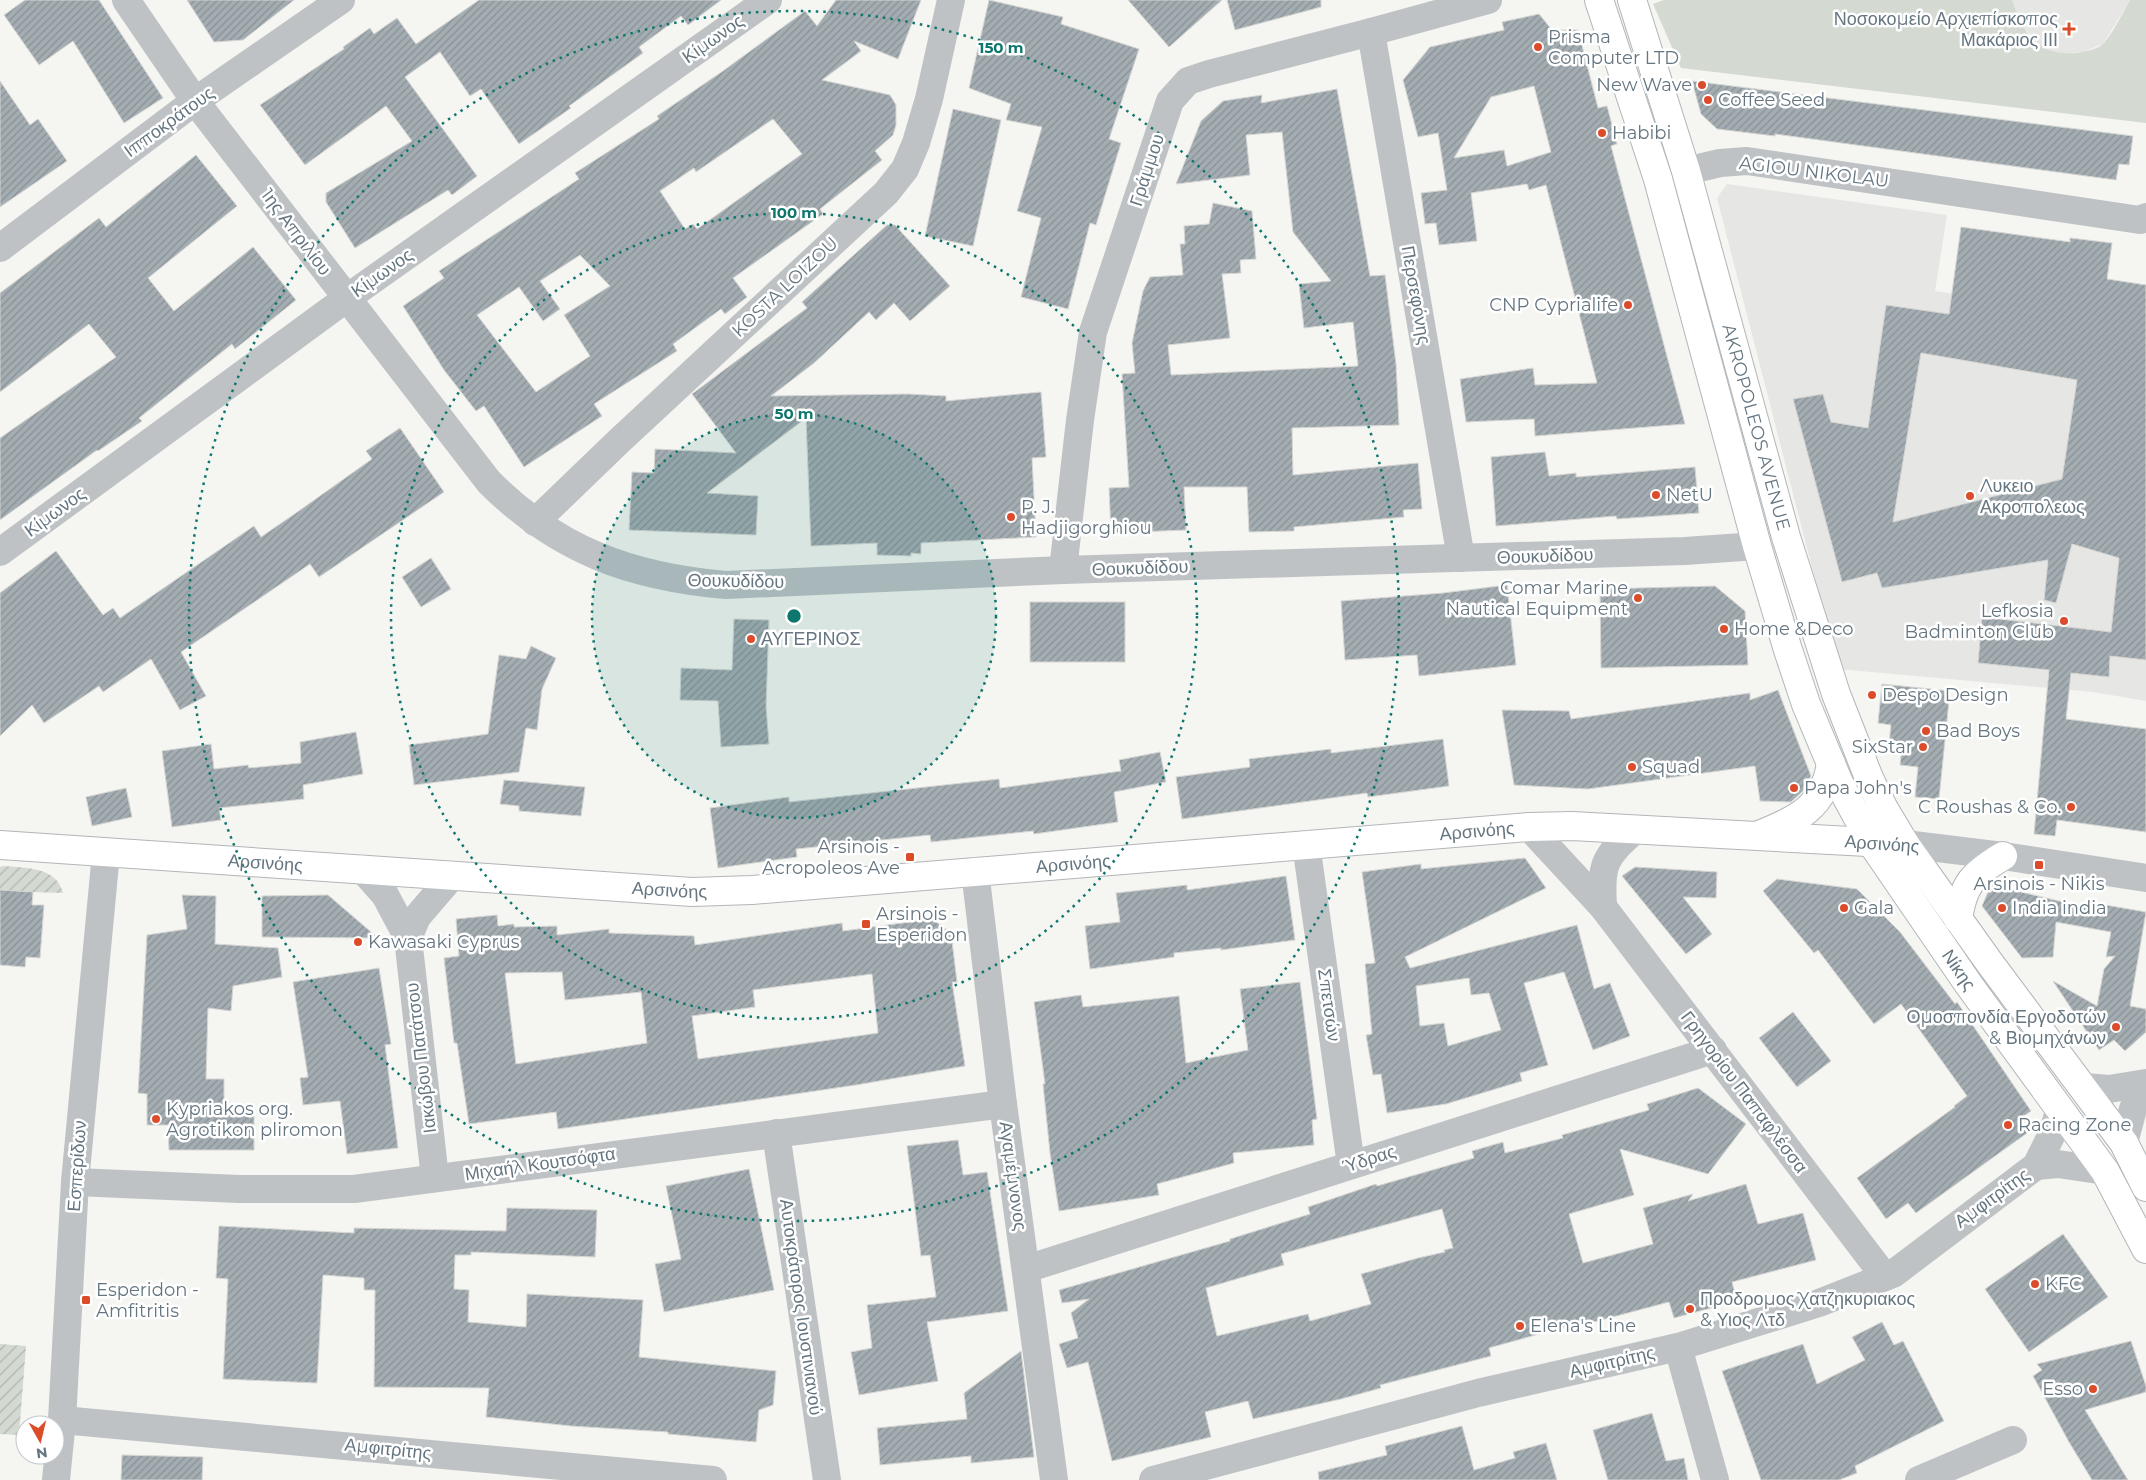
<svg xmlns="http://www.w3.org/2000/svg" width="2146" height="1480" viewBox="0 0 2146 1480" font-family="Montserrat,sans-serif">
<defs>
<pattern id="garden-furrows" width="10" height="10" patternUnits="userSpaceOnUse" patternTransform="scale(1.25)"><rect width="10" height="10" fill="#d4dad1"/><path d="M-1 1l2-2M0 10L10 0M9 11l2-2" fill="none" stroke="#b0b5af"/></pattern>
<pattern id="building-hatch" width="6" height="6" patternUnits="userSpaceOnUse" patternTransform="scale(1.25)"><rect width="6" height="6" fill="#a4adb2"/><path d="M-1 1l2-2M0 6l6-6M5 7l2-2" fill="none" stroke="#899196"/></pattern>
</defs>
<rect width="100%" height="100%" fill="#f5f5f1"/>
<g fill="#e6e6e5">
<polygon points="2012,0 2130,0 2103,44 2083,52 2061,54 2041,48 2019,21"/>
<polygon points="1727,184 1947,215 1935,291 2146,324 2146,701 2093,692 1838,669 1717,198"/>
</g>
<path fill="#d4dad1" d="M1664,0H2012C2024,33 2036,56 2076,53C2084,52 2099,49 2104,43C2114,31 2122,14 2130,0H2146V123L1681,68L1653,4Z"/>
<g fill="url(#garden-furrows)">
<path d="M4,866C26,868 57,867 63,893L0,891V867Z"/>
<polygon points="0,1344 26,1346 19,1435 0,1434"/>
</g>
<g fill="url(#building-hatch)" stroke="#d6d6d4" fill-rule="evenodd">
<polygon points="25,0 99,0 163,98 124,123 73,41 39,65 4,15"/>
<polygon points="187,0 294,0 243,40 214,42"/>
<polygon points="479,0 721,0 688,25 681,16 639,47 643,53 569,106 571,108 519,144 481,89 470,96 440,52 405,77 477,176 452,195 448,190 355,248 326,202 326,193 412,141 386,106 305,165 260,105 344,49 343,47 370,28 374,34 397,18 416,44"/>
<path d="M836,0H921L898,59L854,41L861,51L822,80L890,95L896,105V125L893,135L875,151L882,160L820,209L823,214L733,278L747,297L725,314L721,309L673,344L677,351L594,404L602,416L524,467L484,406L476,411L444,370L403,306L444,278L439,271L579,179L575,173L659,119L657,116L723,71L805,11L817,26ZM773,119L802,154L697,229L693,224L685,229L660,191L694,168L696,172ZM580,255L610,286L564,315L590,356L536,392L477,315L519,287L543,321L560,309L540,281Z"/>
<polygon points="989,0 1063,17 1061,24 1139,49 1109,139 1121,143 1096,225 1090,223 1068,309 1021,297 1041,218 1017,211 1042,127 1006,120 1011,104 969,88"/>
<polygon points="1128,0 1222,0 1169,47"/>
<polygon points="1227,0 1321,0 1321,7 1235,30"/>
<path d="M1539,14L1552,30H1578L1598,108L1607,106L1617,144L1611,146L1685,424L1535,436L1534,419L1466,422L1460,379L1533,368L1535,385L1597,383L1546,185L1529,190L1527,184L1471,193L1477,241L1439,245L1436,223L1425,224L1421,193L1447,190L1438,133L1418,137L1403,80L1430,47L1504,30L1502,22ZM1534,86L1551,152L1507,166L1504,150L1454,158L1491,97Z"/>
<polygon points="0,81 30,125 38,119 67,161 0,207"/>
<polygon points="1692,81 2133,136 2129,165 2119,164 2116,180 1775,134 1775,136 1717,129 1701,114"/>
<polygon points="1337,89 1370,276 1385,275 1396,364 1399,425 1292,428 1293,475 1418,463 1422,509 1403,510 1404,517 1294,527 1294,531 1249,532 1247,487 1184,487 1186,530 1111,533 1109,488 1129,487 1122,374 1135,373 1132,343 1143,291 1150,277 1183,275 1180,244 1185,244 1184,226 1209,224 1213,203 1252,211 1256,259 1240,260 1241,273 1222,274 1230,338 1168,345 1171,375 1358,366 1353,322 1304,328 1299,284 1331,281 1293,232 1282,132 1246,135 1250,175 1176,184 1201,121 1223,101 1262,95 1261,103"/>
<polygon points="953,109 1001,120 973,246 925,236"/>
<polygon points="196,155 237,206 148,278 174,311 253,247 296,300 235,349 232,344 139,418 142,421 98,451 97,450 0,520 0,438 116,357 89,324 0,392 0,293 99,218 106,227"/>
<polygon points="887,225 895,225 950,286 910,321 894,303 876,320 869,312 814,363 771,396 908,394 946,396 946,401 1041,392 1046,457 1032,458 1036,537 921,543 921,554 911,553 911,556 877,555 877,543 811,546 806,418 707,493 758,496 756,535 629,530 632,472 654,473 655,449 736,453 692,394 807,308 802,302"/>
<path d="M1961,227L2070,242V238L2112,243L2107,279L2146,285V660L2110,656L2109,677L2071,673L2066,719L2146,729V832L2057,820L2055,836L2034,834L2049,670L1978,663L1982,617L2111,632L2119,558L2072,544L2056,603L2044,600L2048,560L1882,588L1877,573L1842,582L1793,399L1823,394L1831,422L1868,428L1886,305L1949,314ZM1921,353L2077,380L2062,479L1893,522Z"/>
<polygon points="400,428 444,492 319,577 310,564 181,652 206,696 180,710 151,659 103,692 99,686 44,723 32,705 0,736 0,593 56,551 103,615 113,608 120,618 254,526 261,537 296,513 372,459 366,451"/>
<polygon points="1545,452 1549,476 1576,473 1576,477 1695,467 1699,513 1617,519 1616,516 1496,526 1491,457"/>
<polygon points="431,558 451,589 421,607 402,577"/>
<polygon points="1507,585 1516,665 1419,676 1417,655 1345,660 1341,601 1443,593"/>
<polygon points="1715,586 1745,611 1748,665 1601,668 1600,589"/>
<rect x="1030" y="602" width="95" height="60"/>
<polygon points="734,619 769,620 766,706 769,744 721,747 718,701 680,700 681,668 732,670"/>
<polygon points="531,646 556,658 542,689 537,730 526,728 519,772 414,785 409,745 488,734 499,655 526,659"/>
<polygon points="1882,684 1950,691 1939,799 1915,797 1918,767 1900,765 1902,746 1889,744 1891,725 1878,723"/>
<polygon points="1778,690 1811,776 1803,791 1791,802 1760,801 1755,766 1588,789 1514,785 1502,710 1569,711 1571,719 1750,693 1750,700"/>
<polygon points="356,732 363,774 303,785 304,799 219,808 221,820 172,827 162,751 211,744 214,769 248,765 249,768 301,763 300,742"/>
<polygon points="1443,739 1449,786 1368,797 1367,793 1182,819 1176,777 1250,767 1249,759 1331,749 1331,753"/>
<polygon points="1160,752 1166,782 1114,792 1118,822 1034,834 1033,831 931,842 930,835 796,849 797,857 718,868 710,808 789,797 789,802 999,779 1000,788 1121,771 1119,760"/>
<polygon points="504,780 585,787 581,816 519,811 519,806 500,804"/>
<polygon points="126,788 132,817 92,826 86,797"/>
<path d="M1525,858L1546,888L1405,957L1410,968L1577,925L1594,989L1610,983L1630,1036L1593,1050L1564,972L1524,983L1548,1065L1520,1073L1522,1081L1446,1104L1387,1113L1381,1074L1373,1075L1366,1035L1372,1034L1365,964L1375,963L1362,872L1421,864V869ZM1469,978L1471,995L1489,993L1501,1030L1448,1046L1444,1023L1420,1026L1416,986Z"/>
<polygon points="1635,867 1717,872 1716,898 1683,897 1712,934 1686,954 1622,876"/>
<polygon points="1286,876 1295,940 1221,950 1221,948 1174,953 1174,957 1090,969 1085,926 1120,922 1116,893 1187,885 1187,890"/>
<polygon points="1777,879 1857,889 1900,932 1955,1004 1957,1002 2031,1111 2018,1120 2027,1133 1916,1213 1908,1203 1886,1219 1857,1178 1955,1107 1954,1106 1967,1096 1901,1004 1874,1024 1818,950 1814,953 1763,891"/>
<polygon points="1991,885 2093,909 2094,903 2146,912 2130,1006 2146,1009 2146,1032 2125,1051 2114,1040 2099,1050 2053,981 2097,1006 2104,969 2115,956 2106,957 2111,932 2056,922 2053,957 2022,958 1982,906"/>
<polygon points="0,890 33,892 32,905 44,905 40,958 26,957 25,967 0,965"/>
<polygon points="182,895 216,896 215,944 278,948 282,977 233,986 231,1011 208,1008 206,1079 224,1079 224,1112 254,1112 254,1150 169,1150 168,1125 147,1125 147,1094 138,1093 147,935 187,929"/>
<polygon points="328,895 378,938 262,937 262,896"/>
<path d="M497,915L498,926L514,924V927L557,926V935L609,929V933L694,936L695,945L842,923L843,931L932,919L951,933L957,982H952L965,1066L856,1085L558,1129L556,1112L469,1124L457,1043H454L444,958L459,956L456,919ZM562,972L565,1000L641,992L647,1043L516,1064L505,973ZM872,974L878,1033L698,1059L692,1016L755,1007L753,990Z"/>
<polygon points="379,968 391,1044 385,1045 398,1148 347,1154 340,1101 303,1105 300,1078 308,1077 293,982"/>
<polygon points="1300,982 1317,1119 1312,1120 1314,1145 1233,1153 1234,1163 1157,1184 1159,1195 1059,1211 1050,1153 1043,1084 1045,1084 1034,1002 1081,995 1083,1007 1179,996 1186,1063 1248,1050 1240,989"/>
<polygon points="1793,1012 1831,1061 1797,1087 1759,1038"/>
<path d="M1698,1088L1746,1124L1708,1174L1620,1149L1634,1195L1569,1214L1583,1263L1653,1244L1643,1208L1693,1194L1688,1201L1746,1184L1758,1224L1803,1213L1816,1260L1732,1282L1737,1301L1674,1318L1669,1302L1590,1323L1589,1320L1489,1348L1491,1356L1380,1385L1381,1388L1341,1399L1253,1419L1248,1401L1205,1412L1211,1437L1112,1461L1088,1362L1067,1368L1059,1344L1078,1338L1071,1313L1089,1299L1062,1303L1059,1290L1230,1241V1239L1310,1214L1308,1207L1376,1184L1377,1186L1474,1158L1472,1151L1503,1142L1505,1153L1563,1138L1562,1135L1649,1110L1647,1104ZM1442,1209L1453,1248L1444,1250L1445,1252L1418,1258L1361,1274L1371,1304L1310,1321L1308,1314L1217,1336L1206,1288L1284,1265L1281,1254Z"/>
<polygon points="958,1140 963,1175 987,1172 1008,1311 927,1322 938,1381 859,1395 851,1352 872,1348 867,1305 936,1297 930,1255 921,1256 907,1146"/>
<polygon points="749,1169 774,1290 664,1312 655,1264 681,1259 666,1186"/>
<polygon points="507,1208 597,1210 595,1257 471,1252 471,1255 455,1255 454,1289 469,1290 468,1322 526,1327 527,1294 643,1300 639,1357 776,1371 773,1405 759,1410 756,1442 668,1434 668,1432 571,1426 486,1417 489,1388 374,1387 375,1290 364,1290 364,1278 323,1275 317,1383 223,1379 228,1279 216,1278 219,1226 354,1233 354,1228 506,1231"/>
<polygon points="2063,1234 2108,1297 2029,1352 1985,1289"/>
<polygon points="1882,1322 1894,1345 1903,1341 1944,1421 1855,1466 1857,1473 1839,1480 1761,1480 1722,1371 1803,1344 1817,1384 1865,1360 1852,1337"/>
<polygon points="2131,1341 2146,1386 2146,1392 2085,1410 2128,1480 2092,1480 2069,1442 2033,1376 2042,1370 2037,1364"/>
<polygon points="1021,1351 1034,1457 971,1463 971,1456 880,1465 877,1428 967,1419 964,1393"/>
<polygon points="1652,1413 1666,1461 1684,1458 1688,1480 1608,1480 1593,1430"/>
<polygon points="1462,1426 1474,1470 1515,1458 1513,1452 1546,1443 1557,1480 1319,1480 1318,1472 1387,1455 1385,1446"/>
<polygon points="122,1455 203,1457 202,1480 121,1480"/>
</g>
<g fill="none" stroke-linecap="round" stroke-linejoin="round">
<g stroke="#b1b6b9" stroke-width="30">
<g id="major">
<path id="s1" d="M1599,0L1658,179L1757,546L1788,650L1806,704L1839,783L1871,842L1969,985L2105,1171L2146,1249"/>
<path id="s2" d="M1632,0L1686,171L1786,537L1836,694L1869,778L1884,809L1905,844L1989,962L2124,1143L2146,1187"/>
<path d="M1759,835C1797,820 1825,807 1831,763"/>
<path id="s3" d="M0,845L692,892L752,890L1529,827L1572,826L1905,844"/>
<path d="M1958,919C1963,884 1973,874 2003,856"/>
</g>
</g>
<g stroke="#bec2c5" stroke-width="28">
<path d="M126,0L195,101L489,482C557,550 631,577 726,585L1063,570L1685,551L1757,546"/>
<polyline points="1371,32 1461,558"/>
<polyline points="1686,171 1720,163 1747,161 2140,220 2146,217"/>
<polyline points="0,248 195,101 341,0"/>
<polyline points="535,522 619,441 886,193 905,169 916,143 929,99 951,0"/>
<polyline points="0,552 347,298 768,0"/>
<polyline points="1063,570 1080,420 1093,332 1170,101 1188,81 1209,74 1371,32 1488,0"/>
<polyline points="1529,827 1603,907 1885,1277"/>
<polyline points="1306,844 1351,1165"/>
<polyline points="1905,844 2003,856 2146,878"/>
<polyline points="362,869 385,895 408,938 435,1178"/>
<polyline points="975,871 1003,1104 1054,1480"/>
<path d="M1603,907C1601,864 1603,858 1635,830"/>
<polyline points="408,938 417,917 453,875"/>
<polyline points="2084,1087 2109,1089 2146,1083"/>
<polyline points="776,1133 827,1480"/>
<polyline points="2124,1143 2133,1109 2146,1084"/>
<polyline points="2036,1166 2058,1164 2105,1171"/>
<polyline points="75,1182 239,1189 354,1189 1003,1104"/>
<polyline points="1026,1269 1713,1050"/>
<polyline points="1678,1347 1715,1480"/>
<polyline points="62,1420 713,1480"/>
<polyline points="56,1480 62,1420 75,1182 106,853"/>
<polyline points="1153,1480 1478,1393 1678,1347 1819,1303 1885,1277 1893,1274 2036,1166 2053,1132 2060,1108"/>
<polyline points="1919,1480 2013,1440"/>
</g>
<use href="#major" stroke="#fff" stroke-width="28"/>
</g>
<circle cx="794" cy="616" r="202" fill="#0f766e" fill-opacity=".12"/>
<g fill="none" stroke="#0f766e" stroke-width="2.5" stroke-dasharray="2.5 5">
<circle cx="794" cy="616" r="202"/>
<circle cx="794" cy="616" r="403"/>
<circle cx="794" cy="616" r="605"/>
</g>
<g fill="#dd4c2a" stroke="#fff" stroke-width="2">
<path d="M2066.5 21.5h5v5h5v5h-5v5h-5v-5h-5v-5h5z"/>
<circle cx="1538" cy="47" r="5"/>
<circle cx="1702" cy="85" r="5"/>
<circle cx="1708" cy="100" r="5"/>
<circle cx="1602" cy="133" r="5"/>
<circle cx="1628" cy="305" r="5"/>
<circle cx="1656" cy="495" r="5"/>
<circle cx="1970" cy="496" r="5"/>
<circle cx="1011" cy="517" r="5"/>
<circle cx="1638" cy="598" r="5"/>
<circle cx="2064" cy="621" r="5"/>
<circle cx="1724" cy="629" r="5"/>
<circle cx="751" cy="639" r="5"/>
<circle cx="1872" cy="695" r="5"/>
<circle cx="1926" cy="731" r="5"/>
<circle cx="1923" cy="747" r="5"/>
<circle cx="1632" cy="767" r="5"/>
<circle cx="1794" cy="788" r="5"/>
<circle cx="2071" cy="807" r="5"/>
<rect x="905" y="852" width="10" height="10" rx="2.5"/>
<rect x="2034" y="860" width="10" height="10" rx="2.5"/>
<circle cx="1844" cy="908" r="5"/>
<circle cx="2002" cy="908" r="5"/>
<rect x="861" y="919" width="10" height="10" rx="2.5"/>
<circle cx="358" cy="942" r="5"/>
<circle cx="2116" cy="1027" r="5"/>
<circle cx="156" cy="1119" r="5"/>
<circle cx="2008" cy="1125" r="5"/>
<circle cx="2035" cy="1284" r="5"/>
<rect x="81" y="1295" width="10" height="10" rx="2.5"/>
<circle cx="1690" cy="1309" r="5"/>
<circle cx="1520" cy="1326" r="5"/>
<circle cx="2093" cy="1389" r="5"/>
</g>
<g text-anchor="middle" dominant-baseline="central" stroke-width="5" stroke-linejoin="round" paint-order="stroke">
<g font-size="18" fill="#657681" stroke="#fff" text-anchor="start">
<text x="2058" y="19" text-anchor="end">Νοσοκομείο Αρχιεπίσκοπος<tspan x="2058" dy="21">Μακάριος ΙΙΙ</tspan></text>
<text x="1548" y="37">Prisma<tspan x="1548" dy="21">Computer LTD</tspan></text>
<text x="1692" y="85" text-anchor="end">New Wave</text>
<text x="1718" y="100">Coffee Seed</text>
<text x="1612" y="133">Habibi</text>
<text x="1618" y="305" text-anchor="end">CNP Cyprialife</text>
<text x="1980" y="486">Λυκειο<tspan x="1980" dy="21">Ακροπολεως</tspan></text>
<text x="1666" y="495">NetU</text>
<text x="1021" y="507">P. J.<tspan x="1021" dy="21">Hadjigorghiou</tspan></text>
<text x="1628" y="588" text-anchor="end">Comar Marine<tspan x="1628" dy="21">Nautical Equipment</tspan></text>
<text x="2054" y="611" text-anchor="end">Lefkosia<tspan x="2054" dy="21">Badminton Club</tspan></text>
<text x="1734" y="629">Home &amp;Deco</text>
<text x="761" y="639">ΑΥΓΕΡΙΝΟΣ</text>
<text x="1882" y="695">Despo Design</text>
<text x="1936" y="731">Bad Boys</text>
<text x="1913" y="747" text-anchor="end">SixStar</text>
<text x="1642" y="767">Squad</text>
<text x="1804" y="788">Papa John's</text>
<text x="2061" y="807" text-anchor="end">C Roushas &amp; Co.</text>
<text x="900" y="847" text-anchor="end">Arsinois -<tspan x="900" dy="21">Acropoleos Ave</tspan></text>
<text x="2039" y="884" text-anchor="middle">Arsinois - Nikis</text>
<text x="1854" y="908">Gala</text>
<text x="2012" y="908">India india</text>
<text x="876" y="914">Arsinois -<tspan x="876" dy="21">Esperidon</tspan></text>
<text x="368" y="942">Kawasaki Cyprus</text>
<text x="2106" y="1017" text-anchor="end">Ομοσπονδία Εργοδοτών<tspan x="2106" dy="21">&amp; Βιομηχάνων</tspan></text>
<text x="166" y="1109">Kypriakos org.<tspan x="166" dy="21">Agrotikon pliromon</tspan></text>
<text x="2018" y="1125">Racing Zone</text>
<text x="2045" y="1284">KFC</text>
<text x="96" y="1290">Esperidon -<tspan x="96" dy="21">Amfitritis</tspan></text>
<text x="1700" y="1299">Προδρομος Χατζηκυριακος<tspan x="1700" dy="21">&amp; Υιος Λτδ</tspan></text>
<text x="1530" y="1326">Elena's Line</text>
<text x="2083" y="1389" text-anchor="end">Esso</text>
</g>
<g font-size="18" fill="#657681" stroke="#fff">
<text transform="translate(713 39) rotate(-35)">Κίμωνος</text>
<text transform="translate(169 122) rotate(-36)">Ιπποκράτους</text>
<text transform="translate(1147 170) rotate(-72)">Γράμμου</text>
<text transform="translate(1814 172) rotate(7)">AGIOU NIKOLAU</text>
<text transform="translate(296 232) rotate(53)">1ης Απριλίου</text>
<text transform="translate(382 273) rotate(-35)">Κίμωνος</text>
<text transform="translate(785 287) rotate(-43)">KOSTA LOIZOU</text>
<text transform="translate(1416 295) rotate(80)">Περσεφόνης</text>
<text stroke="none"><textPath href="#s2" startOffset="445">AKROPOLEOS AVENUE</textPath></text>
<text transform="translate(55 512) rotate(-36)">Κίμωνος</text>
<text transform="translate(1545 556) rotate(-2)">Θουκυδίδου</text>
<text transform="translate(1140 568) rotate(-2)">Θουκυδίδου</text>
<text transform="translate(736 581) rotate(1)">Θουκυδίδου</text>
<text stroke="none"><textPath href="#s3" startOffset="1481">Αρσινόης</textPath></text>
<text transform="translate(1882 844) rotate(4)">Αρσινόης</text>
<text stroke="none"><textPath href="#s3" startOffset="266">Αρσινόης</textPath></text>
<text stroke="none"><textPath href="#s3" startOffset="1076">Αρσινόης</textPath></text>
<text stroke="none"><textPath href="#s3" startOffset="671">Αρσινόης</textPath></text>
<text stroke="none"><textPath href="#s1" startOffset="1042">Νίκης</textPath></text>
<text transform="translate(1329 1005) rotate(82)">Σπετσών</text>
<text transform="translate(421 1058) rotate(-97)">Ιακώβου Πατάτσου</text>
<text transform="translate(1744 1092) rotate(53)">Γρηγορίου Παπαφλέσσα</text>
<text transform="translate(1369 1159) rotate(-18)">Ύδρας</text>
<text transform="translate(540 1164) rotate(-8)">Μιχαήλ Κουτσόφτα</text>
<text transform="translate(77 1166) rotate(-86)">Εσπερίδων</text>
<text transform="translate(1013 1176) rotate(82)">Αγαμέμνονος</text>
<text transform="translate(1992 1198) rotate(-36)">Αμφιτρίτης</text>
<text transform="translate(801 1307) rotate(82)">Αυτοκράτορος Ιουστινιανού</text>
<text transform="translate(1612 1362) rotate(-13)">Αμφιτρίτης</text>
<text transform="translate(388 1449) rotate(6)">Αμφιτρίτης</text>
</g>
</g>
<circle cx="794" cy="616" r="8" fill="#0f766e" stroke="#fff" stroke-width="2.5"/>
<g font-size="15" text-anchor="middle" font-weight="bold" fill="#0f766e" stroke="#fff" stroke-width="5" stroke-linejoin="round" paint-order="stroke">
<text x="1001" y="53">150 m</text>
<text x="794" y="218">100 m</text>
<text x="794" y="419">50 m</text>
</g>
<g transform="translate(40 1440) rotate(172)"><circle r="24" fill="#ffffff" stroke="#c1c8cd"/>
<path d="M0-4L9 19L0 12L-9 19Z" fill="#dd4c2a"/>
<text y="-8" font-size="14" font-weight="bold" text-anchor="middle" fill="#657681">N</text>
</g>
</svg>
